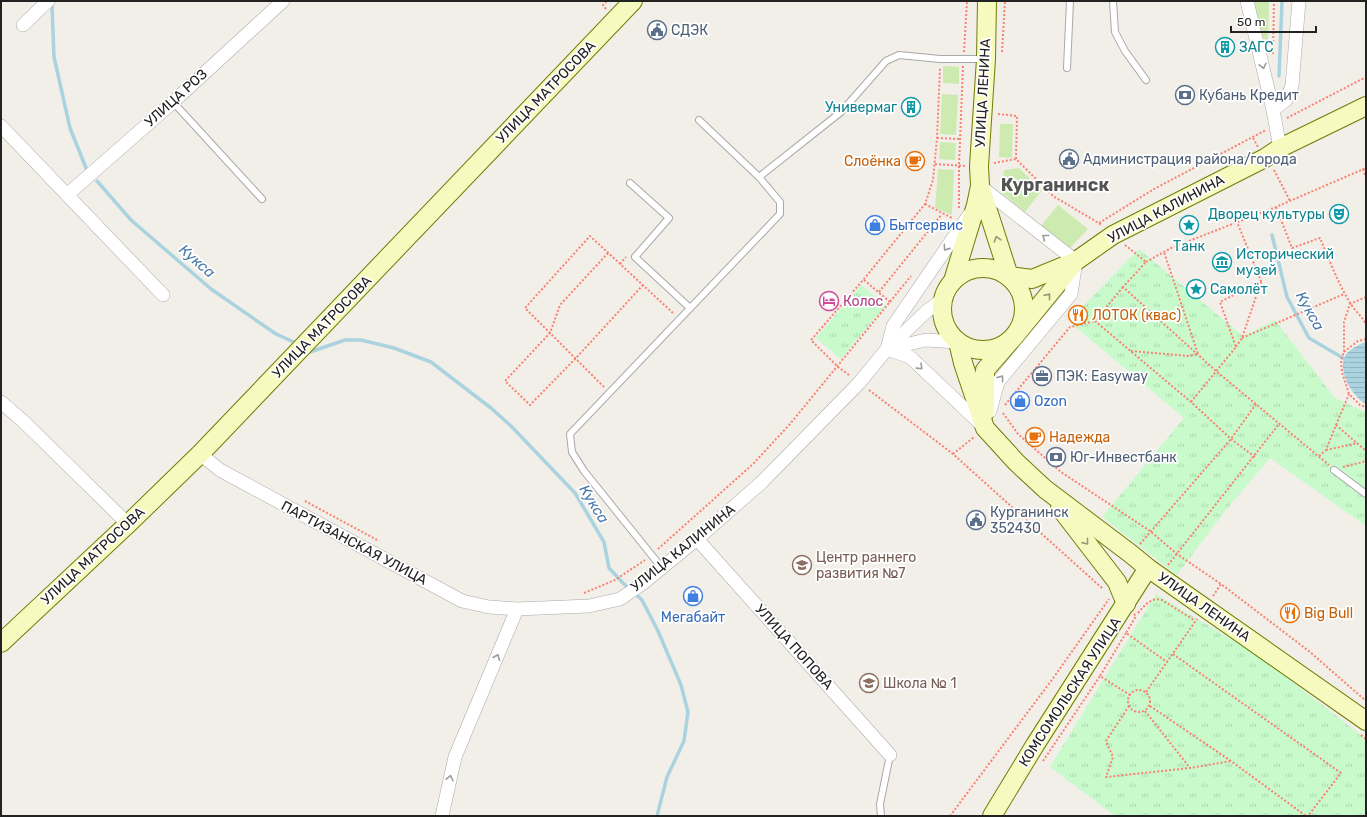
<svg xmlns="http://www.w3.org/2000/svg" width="1367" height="817" viewBox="0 0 1367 817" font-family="Rubik,sans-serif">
<defs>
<pattern id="park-tufts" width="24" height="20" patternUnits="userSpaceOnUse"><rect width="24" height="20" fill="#c8facc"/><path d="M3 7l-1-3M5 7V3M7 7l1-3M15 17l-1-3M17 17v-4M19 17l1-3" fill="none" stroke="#acd6af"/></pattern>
<pattern id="water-rules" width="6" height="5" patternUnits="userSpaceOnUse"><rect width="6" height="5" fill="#aad3df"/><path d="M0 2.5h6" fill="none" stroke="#92b5bf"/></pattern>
</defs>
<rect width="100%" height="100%" fill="#f2efe9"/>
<g fill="#cdebb0">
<polygon points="1252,1 1269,1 1268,49 1265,49"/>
<polygon points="943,66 959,67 959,84 943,83"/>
<polygon points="942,94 958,95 956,135 940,134"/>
<polygon points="1000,124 1013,124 1012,158 999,157"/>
<polygon points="940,142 956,143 955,160 939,159"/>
<polygon points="1019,168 1042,190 1025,212 1002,193 1004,170"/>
<polygon points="938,169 954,170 952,215 935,208"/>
<polygon points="1058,205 1088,229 1068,250 1041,226"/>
</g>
<g fill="url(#park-tufts)">
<polygon points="1139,249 1243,336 1275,320 1335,398 1366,412 1366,526 1270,458 1225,511 1177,575 1102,517 1184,418 1071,323 1087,302"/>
<polygon points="861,285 886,305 841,359 816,338"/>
<polygon points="1156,594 1259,656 1366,739 1366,816 1115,816 1050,767"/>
</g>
<path fill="url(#water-rules)" d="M1366,342V404C1352,397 1335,368 1347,353C1352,348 1360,344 1366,342Z"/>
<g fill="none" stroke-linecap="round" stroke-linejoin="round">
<g stroke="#aad3df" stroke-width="3.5">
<polyline points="52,6 54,57 70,128 86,168"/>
<polyline points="1279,76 1282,1"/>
<polyline points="97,181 131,220 211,289 276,334 296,343"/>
<polyline points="1272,235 1287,297 1309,338 1348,361"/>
<polyline points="310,352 345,340 361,340 394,348 431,362 491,408 511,426 575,493 604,542 609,568 623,583 642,600 658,631 681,685 688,712 684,741 667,777 657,816"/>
</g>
<g stroke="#a9a9a9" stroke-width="8">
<g id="lane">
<polyline points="1113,1 1115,32 1125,51 1146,80"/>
<polyline points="1067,68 1070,1"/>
<polyline points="173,102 262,199"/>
<polyline points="699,120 759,177"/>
<polyline points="630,183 669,218 635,257 690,308"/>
<polyline points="1334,470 1366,494"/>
<polyline points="662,568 584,471 572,452 570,434 780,214 780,202 759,177 841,112 886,61 899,55 940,59 984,59"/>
<polyline points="881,816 880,804 890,755"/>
</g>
</g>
<g stroke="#a9a9a9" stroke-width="14">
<g id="street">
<polyline points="1247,1 1273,110 1280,148"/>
<polyline points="23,25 48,1"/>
<polyline points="1273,110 1286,100 1292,86 1299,1"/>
<polyline points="1,126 163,295"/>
<polyline points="980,186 1076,261 1071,294 998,382 990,411"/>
<polyline points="68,194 173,102 283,1"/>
<polyline points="887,349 910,357 984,427"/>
<polyline points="887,349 893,326 969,215"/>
<polyline points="887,349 926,340 958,342"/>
<polyline points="1,402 24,422 128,524"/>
<polyline points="200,454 220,470 462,601 489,607 517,609 589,606 620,599 642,584 697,539 762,482 859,383 887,349 927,311 943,299"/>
<polyline points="697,539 890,755"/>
<polyline points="442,816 455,757 517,609"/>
</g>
</g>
<g stroke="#707d05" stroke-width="20">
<g id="secondary">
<polyline points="980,186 1009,276 1032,279 1076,261 1113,235 1265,158 1280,148 1366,106"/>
<circle cx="983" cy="309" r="41"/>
<polyline points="953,281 976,205 980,186 979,166 986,59 987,1"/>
<polyline points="958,342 963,363 985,428 1016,462 1045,489 1131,554 1148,568 1366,721"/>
<polyline points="985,412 985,370 1014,337 1075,262"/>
<polyline points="1060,508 1117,582 1126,604"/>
<polyline points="1,643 128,524 200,454 633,1"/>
<polyline points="992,816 1035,745 1148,568"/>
</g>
</g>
<g stroke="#fa8072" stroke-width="2" stroke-dasharray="2 2" stroke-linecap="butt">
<polyline points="606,9 603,5 607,1"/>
<polyline points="964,52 967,1"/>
<polyline points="1002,52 1005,1"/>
<polyline points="1273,54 1274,1"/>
<polyline points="998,114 1017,116 1016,159 1053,196 1102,225"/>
<polyline points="1287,118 1366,77"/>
<polyline points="937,138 960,139"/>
<polyline points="1253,138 1258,147"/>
<polyline points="994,163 1016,159"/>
<polyline points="935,164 966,166"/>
<polyline points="1363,169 1366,178"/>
<polyline points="1274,170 1290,201"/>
<polyline points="925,204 952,218"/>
<path d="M1276,207L1292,248L1320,238C1329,259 1337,281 1349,301C1353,309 1361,315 1366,324"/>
<polyline points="959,208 959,166 963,66"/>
<polyline points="1099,223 1154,189 1266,130"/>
<polyline points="1125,245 1146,262 1123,287 1216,371 1329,465"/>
<polyline points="608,253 560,305 550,333 505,381 530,405 576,358 643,285"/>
<polyline points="1146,262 1171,248 1276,207 1366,168"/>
<polyline points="620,264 626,257"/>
<polyline points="864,280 890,302"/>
<polyline points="1123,287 1095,321 1191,402 1231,439 1255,457"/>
<polyline points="879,292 942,214"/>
<polyline points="1366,297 1350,304 1344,322 1344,352 1341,360 1342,372 1349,394 1360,405 1366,407"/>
<polyline points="1242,338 1344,294"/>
<polyline points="1236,347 1242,338 1261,282"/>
<polyline points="1131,351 1188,356 1198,354 1164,252"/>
<polyline points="1344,352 1358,341 1366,339"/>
<polyline points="849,375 838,367 811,340 864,279 925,204 933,180 937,138 940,68"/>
<polyline points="604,387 525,308 590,236 674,314"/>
<polyline points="869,390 953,454 1103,589"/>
<polyline points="1191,402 1236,347 1220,302 1261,281 1237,222"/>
<polyline points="1005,405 1070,327 1095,321"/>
<polyline points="1003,413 1018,434 1061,472 1150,531 1177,554 1221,584"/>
<polyline points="1336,425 1349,394"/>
<polyline points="1326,450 1358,443"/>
<polyline points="953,454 974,437"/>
<polyline points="1319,456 1326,450 1336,425 1366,451"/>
<polyline points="1343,467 1363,462 1366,458"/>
<polyline points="305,501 379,541"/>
<polyline points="1140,544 1231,439 1256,404"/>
<polyline points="658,549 753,464 790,424 911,276"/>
<polyline points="1168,565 1279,424"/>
<polyline points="584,593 615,580 645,560"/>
<polyline points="1213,596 1221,584 1310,652 1366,701"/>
<path d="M1138,613C1145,605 1151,597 1162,600L1194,620"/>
<polyline points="1134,614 1136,616 1126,633 1167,662"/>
<polyline points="1126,633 1100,676 1130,695"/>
<polyline points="1173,654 1341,773 1308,816"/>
<circle cx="1139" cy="701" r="11"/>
<polyline points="1146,692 1197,619"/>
<polyline points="1129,706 1106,741 1113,757 1106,777 1190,768 1231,761"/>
<polyline points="1150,706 1231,761 1306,816"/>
<polyline points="1145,711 1190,768"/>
<polyline points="1361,735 1366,739"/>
<polyline points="1043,761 1100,676"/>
<polyline points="950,816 1054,677 1109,599"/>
</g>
<use href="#lane" stroke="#fff" stroke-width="6"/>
<use href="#street" stroke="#fff" stroke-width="13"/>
<use href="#secondary" stroke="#f7fabf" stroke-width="18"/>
</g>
<defs><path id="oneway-chevron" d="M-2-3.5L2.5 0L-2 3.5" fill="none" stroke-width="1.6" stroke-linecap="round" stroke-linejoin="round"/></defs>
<g stroke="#9c9c9c">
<use href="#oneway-chevron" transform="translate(1263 66) rotate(77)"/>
<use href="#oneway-chevron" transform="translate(1045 237) rotate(-142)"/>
<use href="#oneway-chevron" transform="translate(946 248) rotate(125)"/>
<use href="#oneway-chevron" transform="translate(920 367) rotate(44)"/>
<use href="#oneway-chevron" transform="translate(1001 378) rotate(-54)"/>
<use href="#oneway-chevron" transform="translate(497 657) rotate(-67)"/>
<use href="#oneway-chevron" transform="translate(450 778) rotate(-77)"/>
</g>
<g stroke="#979978">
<use href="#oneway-chevron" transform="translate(997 239) rotate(-108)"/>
<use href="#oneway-chevron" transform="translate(1048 296) rotate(-51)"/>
<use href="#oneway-chevron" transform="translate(1086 542) rotate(51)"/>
</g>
<defs>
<g id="civic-ring" transform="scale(1)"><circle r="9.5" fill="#fff" stroke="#5c6f8a" stroke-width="1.5"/><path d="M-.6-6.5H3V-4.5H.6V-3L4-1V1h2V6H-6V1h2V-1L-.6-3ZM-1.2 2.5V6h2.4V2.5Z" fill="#5c6f8a"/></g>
<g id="building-ring" transform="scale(1)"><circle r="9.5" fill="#fff" stroke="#0f9aa8" stroke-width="1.5"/><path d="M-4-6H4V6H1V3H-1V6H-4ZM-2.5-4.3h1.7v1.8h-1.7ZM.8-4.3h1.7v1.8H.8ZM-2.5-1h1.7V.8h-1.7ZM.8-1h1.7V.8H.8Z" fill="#0f9aa8"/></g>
<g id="bank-ring" transform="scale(1)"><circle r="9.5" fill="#fff" stroke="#5c6f8a" stroke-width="1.5"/><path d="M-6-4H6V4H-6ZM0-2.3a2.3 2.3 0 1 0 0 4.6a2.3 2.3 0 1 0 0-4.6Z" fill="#5c6f8a"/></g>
<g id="cafe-ring" transform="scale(1)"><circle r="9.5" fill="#fff" stroke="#e8710a" stroke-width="1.5"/><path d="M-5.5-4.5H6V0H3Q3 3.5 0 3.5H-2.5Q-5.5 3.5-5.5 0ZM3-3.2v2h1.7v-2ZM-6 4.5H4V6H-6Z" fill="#e8710a"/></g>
<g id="theatre-ring" transform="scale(1)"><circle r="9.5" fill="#fff" stroke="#0f9aa8" stroke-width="1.5"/><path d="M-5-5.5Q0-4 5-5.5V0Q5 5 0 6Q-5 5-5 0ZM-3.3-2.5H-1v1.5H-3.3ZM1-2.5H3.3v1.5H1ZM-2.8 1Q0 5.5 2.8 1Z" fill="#0f9aa8"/></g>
<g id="shop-ring" transform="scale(1)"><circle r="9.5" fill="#fff" stroke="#3f7fe0" stroke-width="1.5"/><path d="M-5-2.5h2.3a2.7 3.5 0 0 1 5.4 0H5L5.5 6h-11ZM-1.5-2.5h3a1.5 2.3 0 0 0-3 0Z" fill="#3f7fe0"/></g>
<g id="sight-ring" transform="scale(1)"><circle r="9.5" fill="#fff" stroke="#0f9aa8" stroke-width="1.5"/><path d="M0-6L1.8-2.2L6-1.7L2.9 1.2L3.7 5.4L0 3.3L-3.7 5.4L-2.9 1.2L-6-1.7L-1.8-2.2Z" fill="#0f9aa8"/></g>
<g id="museum-ring" transform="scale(1)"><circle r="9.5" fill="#fff" stroke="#0f9aa8" stroke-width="1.5"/><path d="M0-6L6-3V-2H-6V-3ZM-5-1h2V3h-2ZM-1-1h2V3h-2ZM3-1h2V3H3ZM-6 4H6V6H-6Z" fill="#0f9aa8"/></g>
<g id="hotel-ring" transform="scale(1)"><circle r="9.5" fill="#fff" stroke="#d1479c" stroke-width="1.5"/><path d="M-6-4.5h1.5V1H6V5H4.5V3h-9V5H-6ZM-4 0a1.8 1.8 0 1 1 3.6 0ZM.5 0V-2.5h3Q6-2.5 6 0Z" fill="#d1479c"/></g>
<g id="restaurant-ring" transform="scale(1)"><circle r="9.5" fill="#fff" stroke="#e8710a" stroke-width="1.5"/><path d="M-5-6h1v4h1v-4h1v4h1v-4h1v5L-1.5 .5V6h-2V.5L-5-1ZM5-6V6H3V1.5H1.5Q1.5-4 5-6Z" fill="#e8710a"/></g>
<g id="office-ring" transform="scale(1)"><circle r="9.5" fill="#fff" stroke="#5c6f8a" stroke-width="1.5"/><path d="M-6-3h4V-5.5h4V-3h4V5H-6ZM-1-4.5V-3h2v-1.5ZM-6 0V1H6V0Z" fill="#5c6f8a"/></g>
<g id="school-ring" transform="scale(1)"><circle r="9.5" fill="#fff" stroke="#8d6e63" stroke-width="1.5"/><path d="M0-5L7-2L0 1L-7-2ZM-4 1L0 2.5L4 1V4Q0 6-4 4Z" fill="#8d6e63"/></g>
</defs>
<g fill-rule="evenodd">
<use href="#civic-ring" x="657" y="30"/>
<use href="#building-ring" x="1225" y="47"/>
<use href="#bank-ring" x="1185" y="95"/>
<use href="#building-ring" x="911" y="107"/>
<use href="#civic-ring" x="1069" y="159"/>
<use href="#cafe-ring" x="915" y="161"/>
<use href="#theatre-ring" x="1339" y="214"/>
<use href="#shop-ring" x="875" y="225"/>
<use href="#sight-ring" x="1189" y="225"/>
<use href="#museum-ring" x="1222" y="262"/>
<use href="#sight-ring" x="1196" y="289"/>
<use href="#hotel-ring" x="829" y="301"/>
<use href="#restaurant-ring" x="1078" y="315"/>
<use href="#office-ring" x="1042" y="376"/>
<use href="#shop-ring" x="1020" y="401"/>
<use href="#cafe-ring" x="1035" y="437"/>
<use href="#bank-ring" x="1056" y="457"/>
<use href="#civic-ring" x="976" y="520"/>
<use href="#school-ring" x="802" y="565"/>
<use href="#shop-ring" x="693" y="596"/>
<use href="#restaurant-ring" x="1290" y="613"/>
<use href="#school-ring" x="869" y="683"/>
</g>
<g text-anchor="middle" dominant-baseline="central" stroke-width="3.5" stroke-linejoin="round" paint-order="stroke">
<g font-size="14" fill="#4e5e75" stroke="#fff" text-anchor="start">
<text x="671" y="30">СДЭК</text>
<text x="1199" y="95">Кубань Кредит</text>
<text x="1083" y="159">Администрация района/города</text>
<text x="1056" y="376">ПЭК: Easyway</text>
<text x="1070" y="457">Юг-Инвестбанк</text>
<text x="990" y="512">Курганинск<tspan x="990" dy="16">352430</tspan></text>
</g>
<g font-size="14" fill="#0d838f" stroke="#fff" text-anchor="start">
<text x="1239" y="47">ЗАГС</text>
<text x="897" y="107" text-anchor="end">Универмаг</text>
<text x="1325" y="214" text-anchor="end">Дворец культуры</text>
<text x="1189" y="246" text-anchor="middle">Танк</text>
<text x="1236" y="254">Исторический<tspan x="1236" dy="16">музей</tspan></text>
<text x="1210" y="289">Самолёт</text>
</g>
<g font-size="14" fill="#222" stroke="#fff">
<text transform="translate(546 92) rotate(-46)">УЛИЦА МАТРОСОВА</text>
<text transform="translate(983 93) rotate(-87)">УЛИЦА ЛЕНИНА</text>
<text transform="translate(176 98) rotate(-42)">УЛИЦА РОЗ</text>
<text transform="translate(1166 209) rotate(-28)">УЛИЦА КАЛИНИНА</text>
<text transform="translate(322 327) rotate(-46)">УЛИЦА МАТРОСОВА</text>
<text transform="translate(354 543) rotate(28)">ПАРТИЗАНСКАЯ УЛИЦА</text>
<text transform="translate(683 548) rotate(-39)">УЛИЦА КАЛИНИНА</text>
<text transform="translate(93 556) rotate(-43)">УЛИЦА МАТРОСОВА</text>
<text transform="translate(1204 607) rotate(35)">УЛИЦА ЛЕНИНА</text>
<text transform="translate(794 647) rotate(48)">УЛИЦА ПОПОВА</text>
<text transform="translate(1070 692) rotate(-57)">КОМСОМОЛЬСКАЯ УЛИЦА</text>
</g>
<g font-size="14" fill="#c56008" stroke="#fff" text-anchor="start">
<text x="901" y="161" text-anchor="end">Слоёнка</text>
<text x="1092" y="315">ЛОТОК (квас)</text>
<text x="1049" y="437">Надежда</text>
<text x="1304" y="613">Big Bull</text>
</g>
<g font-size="14" fill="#366cbe" stroke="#fff" text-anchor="start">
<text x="889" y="225">Бытсервис</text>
<text x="1034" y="401">Ozon</text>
<text x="693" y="617" text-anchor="middle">Мегабайт</text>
</g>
<g font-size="14" fill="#b23c85" stroke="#fff" text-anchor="start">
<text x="843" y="301">Колос</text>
</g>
<g font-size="14" fill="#785e54" stroke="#fff" text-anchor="start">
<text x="816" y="557">Центр раннего<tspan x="816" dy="16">развития №7</tspan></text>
<text x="883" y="683">Школа № 1</text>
</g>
<g font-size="15" font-style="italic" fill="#4a7aab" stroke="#fff">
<text transform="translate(197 261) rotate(41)">Кукса</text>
<text transform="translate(1310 311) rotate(61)">Кукса</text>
<text transform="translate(594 504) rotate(58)">Кукса</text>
</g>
<g font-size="18" font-weight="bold" fill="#555" stroke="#fff">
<text x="1055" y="185">Курганинск</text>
</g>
</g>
<rect width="1367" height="817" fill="none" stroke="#222222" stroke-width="4"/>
<path d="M1231 26v6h85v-6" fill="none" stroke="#222222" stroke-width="2"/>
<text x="1237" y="26" font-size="12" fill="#222222" stroke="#ffffff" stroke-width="3" paint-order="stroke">50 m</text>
</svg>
